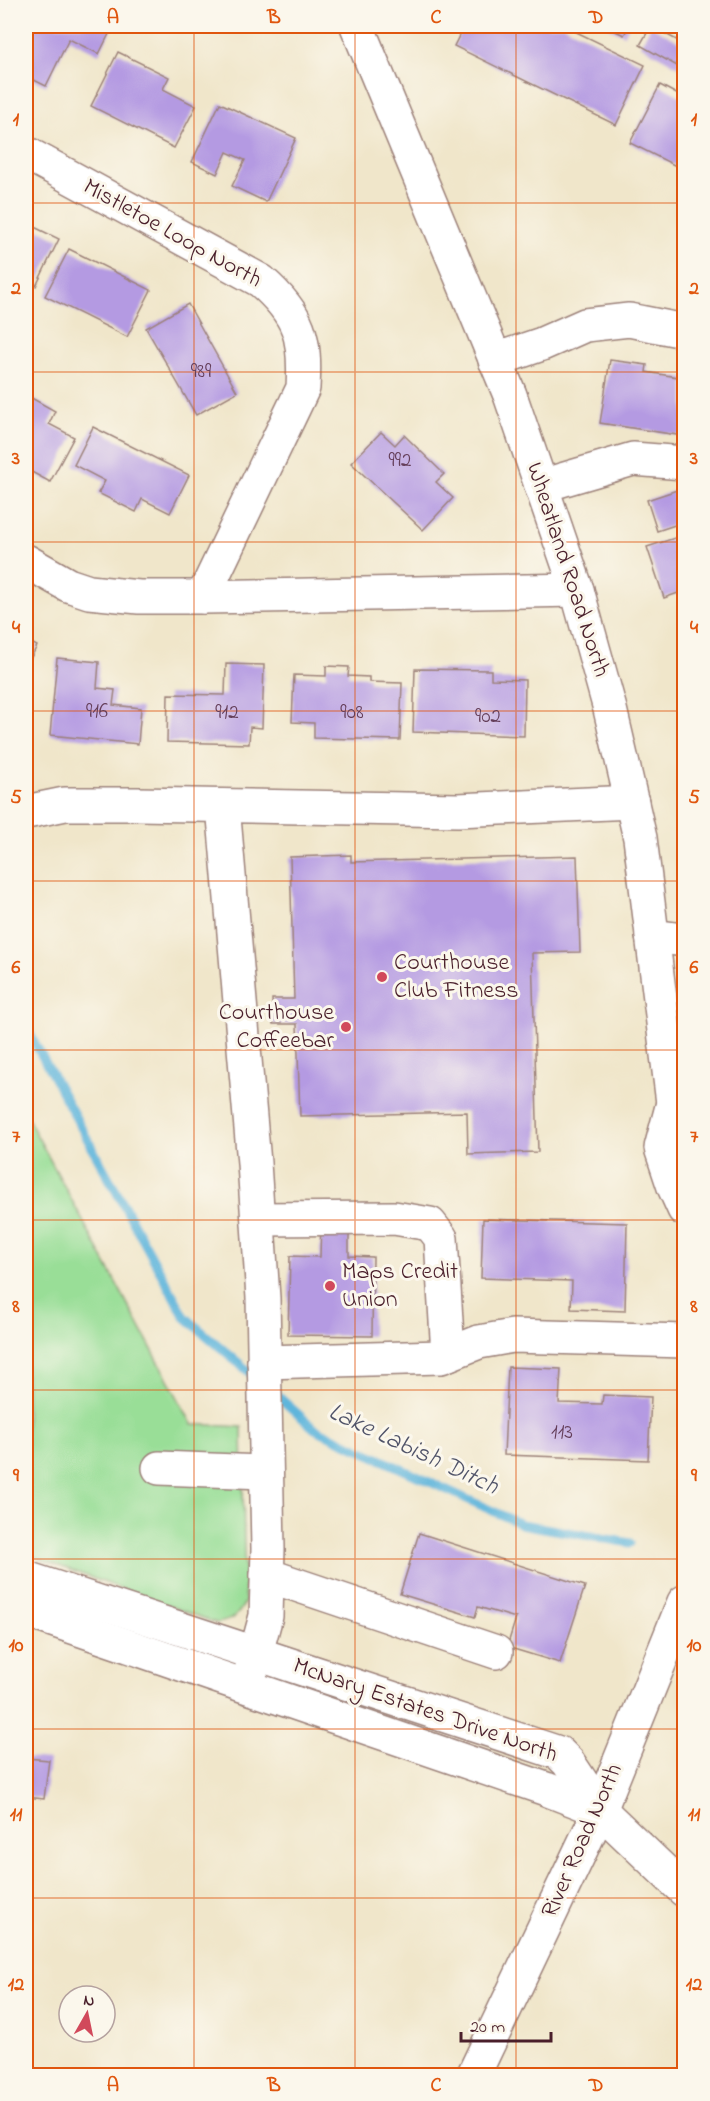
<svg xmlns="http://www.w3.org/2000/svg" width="710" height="2101" viewBox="0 0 710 2101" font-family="'Indie Flower',sans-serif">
<rect width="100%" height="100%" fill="#fbf7ec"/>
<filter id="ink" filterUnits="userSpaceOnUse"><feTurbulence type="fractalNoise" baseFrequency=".0167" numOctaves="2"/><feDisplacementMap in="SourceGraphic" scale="12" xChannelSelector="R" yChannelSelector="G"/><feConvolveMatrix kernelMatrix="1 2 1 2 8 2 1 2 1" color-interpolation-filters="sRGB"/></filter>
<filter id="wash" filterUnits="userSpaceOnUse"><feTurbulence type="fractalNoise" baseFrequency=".008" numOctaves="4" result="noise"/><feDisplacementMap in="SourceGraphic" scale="24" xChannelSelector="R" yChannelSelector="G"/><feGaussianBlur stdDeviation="1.35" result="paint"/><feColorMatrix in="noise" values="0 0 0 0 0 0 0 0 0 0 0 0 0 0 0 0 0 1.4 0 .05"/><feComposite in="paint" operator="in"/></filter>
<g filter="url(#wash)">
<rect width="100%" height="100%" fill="#f0e6ca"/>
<path fill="#99de97" stroke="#727e61" stroke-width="1.5" d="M26,1115L192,1424L242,1427L245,1602C238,1616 232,1621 216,1623L26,1554Z"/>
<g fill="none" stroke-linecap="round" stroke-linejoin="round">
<g stroke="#5eb5db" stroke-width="9">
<polyline points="26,1027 185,1317 255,1377"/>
<polyline points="273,1392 315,1429 521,1524 630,1543"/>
</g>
</g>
<g id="blocks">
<g fill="#b49ae2">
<polygon points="26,26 113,26 99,54 69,39 46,86 26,76"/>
<polygon points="464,26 564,26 645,65 616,125 454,46"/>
<polygon points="605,26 629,26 624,35"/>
<polygon points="651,26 684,44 684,70 640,45"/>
<polygon points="118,52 169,77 163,89 196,106 174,148 91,106"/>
<polygon points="660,85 684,98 684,170 630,143"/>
<polygon points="220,103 296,138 266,202 232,186 245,160 227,152 217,174 192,162"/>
<polygon points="26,223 59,239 36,286 26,281"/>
<polygon points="69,249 151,290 127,337 45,296"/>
<polygon points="188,304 237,392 196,415 146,328"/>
<polygon points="610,360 647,365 646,372 684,378 684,436 600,423"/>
<polygon points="26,395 55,411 49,424 74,437 50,482 26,469"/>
<polygon points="93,427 189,475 170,513 142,499 136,512 98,493 105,481 74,465"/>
<polygon points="381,432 395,445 404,435 444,474 436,482 453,498 423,530 351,463"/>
<polygon points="680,489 684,506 684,522 657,531 647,500"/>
<polygon points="684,535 684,591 664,598 647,547"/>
<polygon points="26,640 37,646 26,667"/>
<polygon points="57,658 99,662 97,688 115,690 113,705 141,708 138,744 50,735"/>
<polygon points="226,664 264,665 262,728 250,727 249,744 167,742 168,694 225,695"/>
<polygon points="326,666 349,667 348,676 369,677 369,682 402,683 400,740 314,738 314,723 292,722 294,675 326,676"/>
<polygon points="415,669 491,670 491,679 525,680 524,736 413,732"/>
<polygon points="351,855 351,862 577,856 580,952 532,953 538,1152 468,1154 467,1112 300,1116 297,1024 273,1024 272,999 294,999 290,857"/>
<polygon points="483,1219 627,1223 625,1311 571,1309 572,1281 481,1278"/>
<polygon points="321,1221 349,1222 349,1256 373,1257 372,1336 288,1335 290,1256 320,1257"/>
<polygon points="508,1367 561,1369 559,1403 602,1404 603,1395 651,1397 648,1460 504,1455"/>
<polygon points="419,1533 585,1586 560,1663 507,1647 516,1618 478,1607 475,1617 400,1594"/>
<polygon points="26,1758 49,1760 44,1799 26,1797"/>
</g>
</g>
</g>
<g filter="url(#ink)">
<use href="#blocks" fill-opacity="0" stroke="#9d827a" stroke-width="1.5"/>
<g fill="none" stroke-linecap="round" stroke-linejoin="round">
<g stroke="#9d827a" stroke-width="36">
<g id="minor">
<path d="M26,153L261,281C300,315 306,337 303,388L203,597H139L89,592L68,585L26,561"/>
<polyline points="495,360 542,344 585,325 629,320 684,331"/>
<polyline points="541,486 633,459 684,463"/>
<polyline points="203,597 577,590"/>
<polyline points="223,806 254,1163 263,1298 268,1549 266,1616 247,1686"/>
<polyline points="26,812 65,804 137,804 458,810 632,802"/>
<polyline points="652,936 684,940"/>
<polyline points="258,1219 394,1218 430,1224 441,1238 448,1354"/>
<polyline points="264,1362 441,1357 479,1342 513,1336 684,1341"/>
<polyline points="159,1468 266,1472"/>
<polyline points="267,1575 496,1652"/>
<polyline points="26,1578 559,1753 568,1762 600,1810 684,1890"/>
<polyline points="26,1611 546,1789 600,1810"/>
</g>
</g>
<g stroke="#9d827a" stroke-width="36">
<g id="major">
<polyline points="357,26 510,395 577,590 610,709 640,838 673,1103 684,1140"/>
<polyline points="673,1103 661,1148 674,1187 684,1209"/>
<polyline points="473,2076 600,1810 684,1602"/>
</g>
</g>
<use href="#minor" stroke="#fff" stroke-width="33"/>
<use href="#major" stroke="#fff" stroke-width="33"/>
</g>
</g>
<path fill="none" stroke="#e0560e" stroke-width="1.5" stroke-opacity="0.55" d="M194,26V2076M355,26V2076M516,26V2076M26,203H684M26,372H684M26,542H684M26,711H684M26,881H684M26,1050H684M26,1220H684M26,1390H684M26,1559H684M26,1729H684M26,1898H684"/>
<g fill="#d1495b" stroke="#fbf7ec" stroke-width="2">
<circle cx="382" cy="977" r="6"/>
<circle cx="346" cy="1027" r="6"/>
<circle cx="330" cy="1286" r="6"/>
</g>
<g text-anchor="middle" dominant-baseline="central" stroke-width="6" stroke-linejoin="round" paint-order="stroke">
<g font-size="21" fill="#643e59">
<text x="201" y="372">989</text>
<text x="400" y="461">992</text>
<text x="97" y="712">916</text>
<text x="227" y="713">912</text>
<text x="352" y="713">908</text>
<text x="488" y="717">902</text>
<text x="562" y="1433">113</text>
</g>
<g font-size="24" fill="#4a1f2b" stroke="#fbf7ec">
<text transform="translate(172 234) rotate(29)">Mistletoe Loop North</text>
<text transform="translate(567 570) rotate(72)">Wheatland Road North</text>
<text transform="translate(425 1711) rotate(19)">McNary Estates Drive North</text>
<text transform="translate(583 1841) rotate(-66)">River Road North</text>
</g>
<g font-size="24" fill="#4a1f2b" stroke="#fbf7ec" text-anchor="start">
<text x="394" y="963">Courthouse<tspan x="394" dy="28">Club Fitness</tspan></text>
<text x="334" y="1013" text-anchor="end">Courthouse<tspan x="334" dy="28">Coffeebar</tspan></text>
<text x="342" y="1272">Maps Credit<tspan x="342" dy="28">Union</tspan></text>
</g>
<g font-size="26" font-style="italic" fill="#515469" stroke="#fbf7ec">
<text transform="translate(413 1450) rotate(25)">Lake Labish Ditch</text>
</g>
</g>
<rect width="710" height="2101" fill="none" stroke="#fbf7ec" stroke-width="66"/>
<g transform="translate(87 2014) rotate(9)"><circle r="28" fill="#fbf7ec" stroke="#b4a19f" stroke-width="1.5"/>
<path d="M0-4.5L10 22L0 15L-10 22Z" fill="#d1495b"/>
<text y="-9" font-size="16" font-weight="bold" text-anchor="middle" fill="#4a1f2b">N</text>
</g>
<path d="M461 2032v9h90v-9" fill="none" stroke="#4a1f2b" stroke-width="3"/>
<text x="470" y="2032" font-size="18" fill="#4a1f2b" stroke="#fbf7ec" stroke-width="4.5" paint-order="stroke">20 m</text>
<rect x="33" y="33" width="644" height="2035" fill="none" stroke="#e0560e" stroke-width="2"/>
<g font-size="20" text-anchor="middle" font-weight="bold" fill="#e0560e">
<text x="113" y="23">A</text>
<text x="274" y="23">B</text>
<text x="436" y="23">C</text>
<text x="596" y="23">D</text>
<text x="16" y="125">1</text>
<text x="694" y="125">1</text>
<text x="16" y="294">2</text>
<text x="694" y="294">2</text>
<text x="16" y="464">3</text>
<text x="694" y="464">3</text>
<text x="16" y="633">4</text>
<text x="694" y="633">4</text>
<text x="16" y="803">5</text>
<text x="694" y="803">5</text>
<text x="16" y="973">6</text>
<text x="694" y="973">6</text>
<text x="16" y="1142">7</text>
<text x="694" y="1142">7</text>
<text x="16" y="1312">8</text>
<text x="694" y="1312">8</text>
<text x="16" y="1481">9</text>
<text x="694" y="1481">9</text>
<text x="16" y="1651">10</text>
<text x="694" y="1651">10</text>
<text x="16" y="1820">11</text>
<text x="694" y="1820">11</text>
<text x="16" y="1990">12</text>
<text x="694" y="1990">12</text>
<text x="113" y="2091">A</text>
<text x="274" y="2091">B</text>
<text x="436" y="2091">C</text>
<text x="596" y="2091">D</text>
</g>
</svg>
